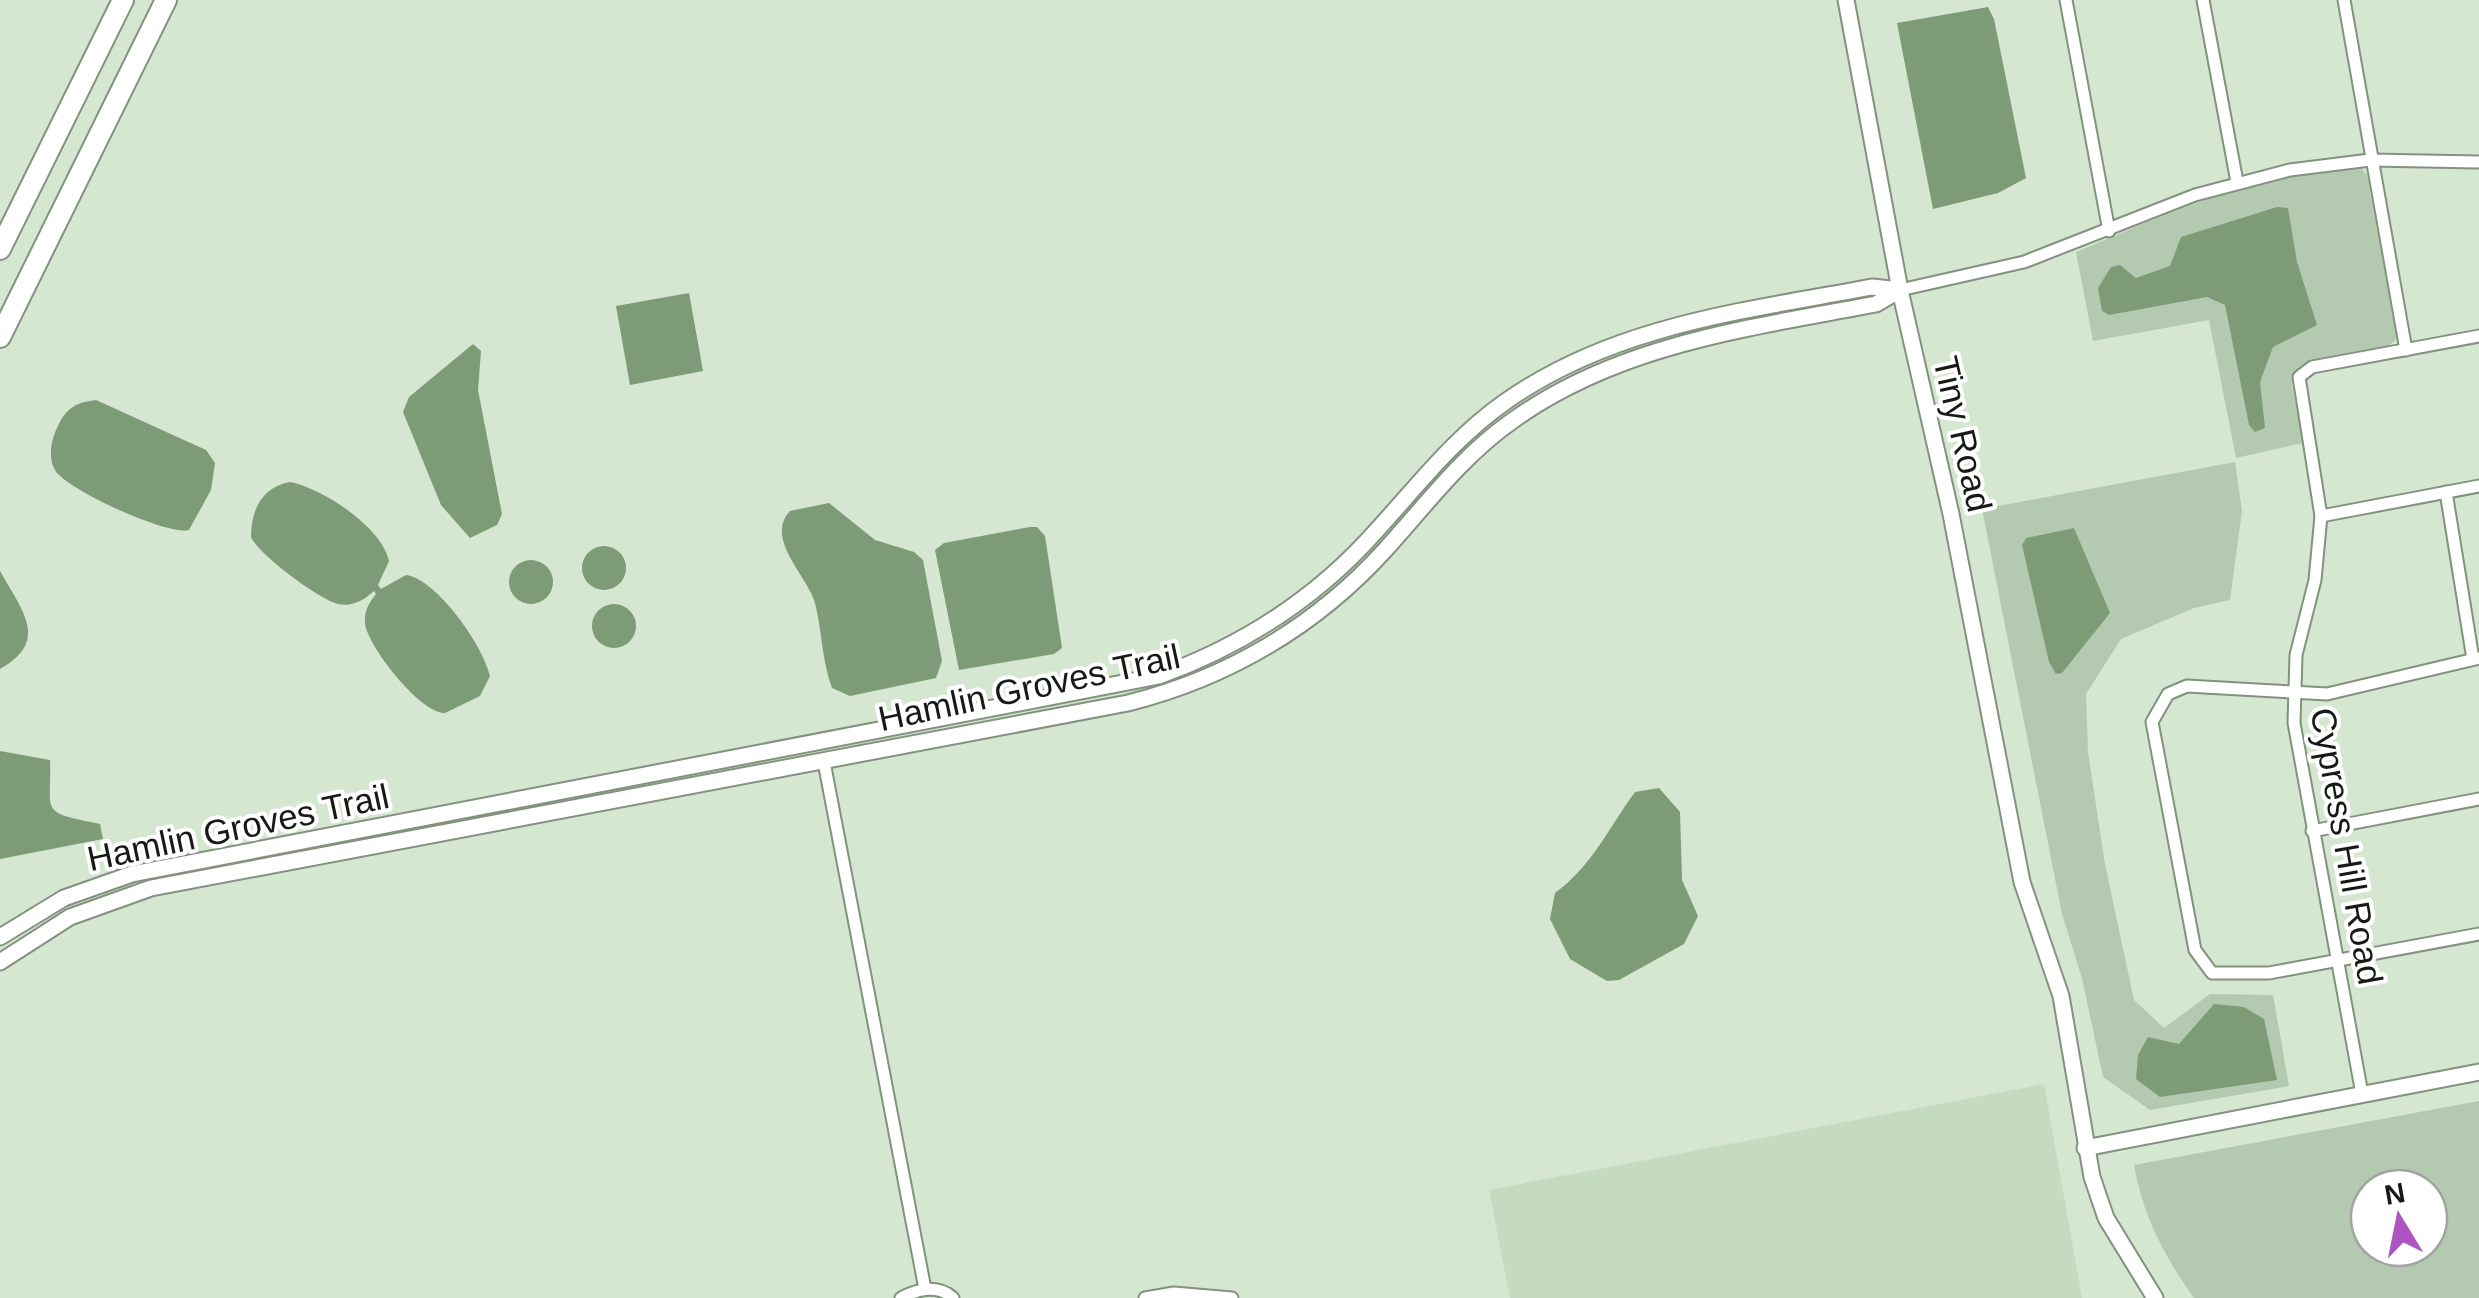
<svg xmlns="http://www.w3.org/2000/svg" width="2479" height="1298" viewBox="0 0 2479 1298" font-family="Helvetica,sans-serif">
<rect width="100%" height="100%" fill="#d5e6d1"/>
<polygon fill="#c5dbc0" points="2044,1084 2082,1298 1510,1298 1489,1190"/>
<g fill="#b4cab0" fill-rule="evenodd">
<path d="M2361,168L2367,175L2397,339L2388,346L2300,366L2292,385L2303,443L2236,458L2209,320L2093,341L2076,252C2169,213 2261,171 2361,168Z"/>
<polygon points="2235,462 2242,511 2230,600 2194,608 2121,639 2086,694 2088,752 2105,864 2134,1000 2164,1028 2210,994 2273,995 2289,1086 2150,1110 2103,1077 2082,978 2062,914 1982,509"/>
<path d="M2479,1101V1298H2194C2164,1256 2143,1216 2134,1165ZM2369,1188H2429V1248H2369Z"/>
</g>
<g fill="#7d9b76">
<polygon points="1988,7 1994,19 2026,178 1998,193 1933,209 1897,23"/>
<polygon points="2277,207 2288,208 2297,262 2317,325 2273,347 2260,382 2265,428 2255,432 2249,425 2225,305 2207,297 2109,315 2102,311 2098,288 2111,267 2120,265 2136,278 2170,266 2181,237"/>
<polygon points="689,293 703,371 630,385 616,306"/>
<polygon points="473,344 481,351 478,390 502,514 497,525 470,538 441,505 403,412 409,397"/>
<path d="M96,400L206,450L215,463L211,490L189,530C168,536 65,489 55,470C47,456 52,437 59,424C67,407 78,402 96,400Z"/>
<path d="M290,482C322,488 382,527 389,561L378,585L381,589L406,575C437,579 484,647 490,676L480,696L445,713C421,714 367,646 365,623C364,611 369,603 376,594L374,591C364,600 353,607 338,604C319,599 259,555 251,537C251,510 262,487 290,482Z"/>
<path d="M829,503L875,540L914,552L923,560L942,661L936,678L850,696L832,688C822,661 822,631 815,603C808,576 764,539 790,511Z"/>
<polygon points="1030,527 1037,527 1045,536 1062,648 1054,654 959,670 935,550 944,543"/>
<polygon points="2074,528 2110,613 2062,673 2056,674 2049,662 2022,545 2026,538"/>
<circle cx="604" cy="568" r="22"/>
<circle cx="531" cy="582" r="22"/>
<path d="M0,571C21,609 51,641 0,669Z"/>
<circle cx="614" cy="626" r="22"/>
<path d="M0,751L50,760C52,813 37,812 100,824L103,839L0,859Z"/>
<path d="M1659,788L1680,812L1682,880L1698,916L1684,944L1619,980L1607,981L1570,959L1550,919L1555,893C1592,866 1608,829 1635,792Z"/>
<polygon points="2214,1004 2244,1007 2264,1019 2277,1080 2160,1097 2136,1079 2138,1055 2148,1037 2179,1044"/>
</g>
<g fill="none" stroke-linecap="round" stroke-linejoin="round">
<g stroke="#82927f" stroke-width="15">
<g id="street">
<polyline points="2066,0 2109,231"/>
<polyline points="2203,0 2237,182"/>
<polyline points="2344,0 2406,350"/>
<polyline points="1900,290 2024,262 2195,195 2290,170 2370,160 2479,162"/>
<polyline points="2446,492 2473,659"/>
<polyline points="2321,516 2479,486"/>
<polyline points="2479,658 2327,694 2187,686 2168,694 2152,722 2195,950 2212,973 2269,973 2479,934"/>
<polyline points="824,762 925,1289"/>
<polyline points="2312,831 2479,799"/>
<polyline points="2362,1094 2294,723 2296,655 2315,580 2321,516 2299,377 2312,367 2479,336"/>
<path d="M901,1298C917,1289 938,1284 953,1298"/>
<polyline points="1145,1298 1174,1293 1232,1298"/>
</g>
</g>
<g stroke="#82927f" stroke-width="19">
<g id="secondary">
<polyline points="1846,0 1900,290 1951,514 2022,882 2061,996 2092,1177 2106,1218 2155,1298"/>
<path d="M0,937L64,898L132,874L1159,676C1244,645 1317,598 1377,530C1419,484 1454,438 1505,402C1614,325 1744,311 1872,287L1900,290"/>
<path d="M0,962L70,917L151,888L1128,703C1228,678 1316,626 1385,550C1426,505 1461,457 1512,421C1619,344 1750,328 1876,304L1900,290"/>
<polyline points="2085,1148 2479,1072"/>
</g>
</g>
<g stroke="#82927f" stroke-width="24">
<g id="highway">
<polyline points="0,249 123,0"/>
<polyline points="0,337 166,0"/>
</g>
</g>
<use href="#street" stroke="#fff" stroke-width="11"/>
<use href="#secondary" stroke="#fff" stroke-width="15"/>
<use href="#highway" stroke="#fff" stroke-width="20"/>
</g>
<g text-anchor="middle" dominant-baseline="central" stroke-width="8" stroke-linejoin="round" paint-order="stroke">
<g font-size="35" fill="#151b14" stroke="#fff">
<text transform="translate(1963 434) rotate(77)">Tiny Road</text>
<text transform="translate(1029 687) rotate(-12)">Hamlin Groves Trail</text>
<text transform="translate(238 827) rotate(-12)">Hamlin Groves Trail</text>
<text transform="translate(2347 846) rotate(80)">Cypress Hill Road</text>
</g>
</g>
<g transform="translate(2399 1218) rotate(350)"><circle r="48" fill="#ffffff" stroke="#a1a4a1" stroke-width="2.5"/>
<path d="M0-8L18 38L0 25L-18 38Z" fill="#ae54c1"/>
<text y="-15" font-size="28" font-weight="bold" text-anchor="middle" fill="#151b14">N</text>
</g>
</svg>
